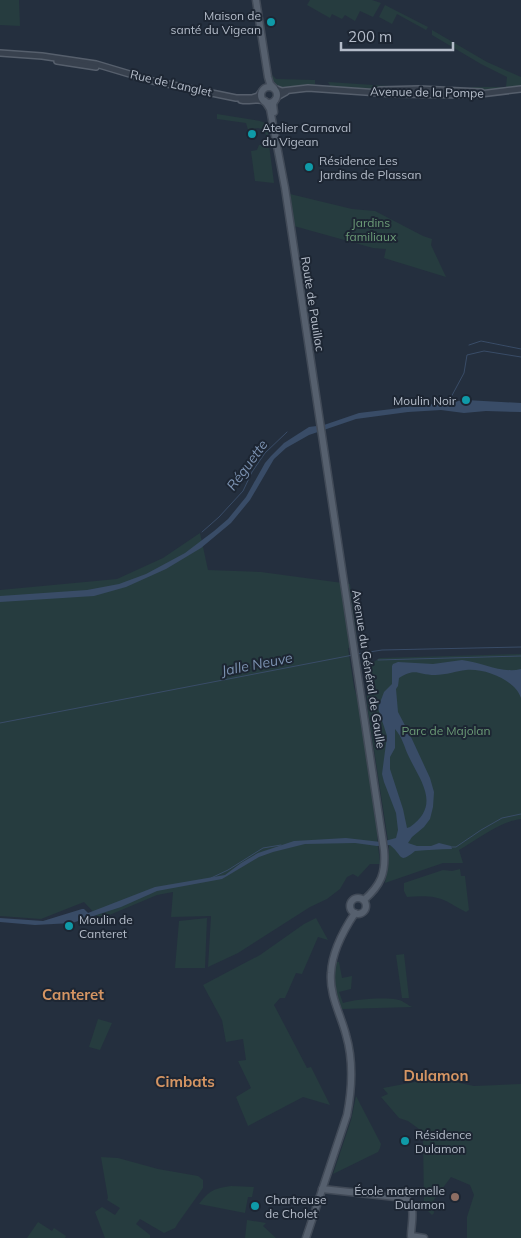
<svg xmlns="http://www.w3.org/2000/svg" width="521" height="1238" viewBox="0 0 521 1238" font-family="Mulish,sans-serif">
<rect width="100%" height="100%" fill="#242f3e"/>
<g fill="#263c3f">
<polygon points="0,0 19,0 20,26 0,25"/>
<polygon points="310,0 372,0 381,3 373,17 360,11 355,21 345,15 342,19 332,14 330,18 307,5"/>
<polygon points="385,5 428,27 426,30 397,14 392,24 379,17"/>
<polygon points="432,30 487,62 521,77 521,87 490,91 469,87 506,87 507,77 481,64 432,35"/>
<polygon points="269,75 272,75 276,79 315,80 315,84 312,86 282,89 274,85"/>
<path d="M328,82L388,86C377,94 346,88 331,87Z"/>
<polygon points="217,114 260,121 268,124 269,134 266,135 265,130 258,128 248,130 246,123 217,119"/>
<polygon points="266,140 269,145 274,183 255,181 251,151 257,150 259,145 263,145"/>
<polygon points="290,194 352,209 375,211 423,236 432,239 431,245 446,277 384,258 386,249 373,248 294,226"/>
<path d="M200,533L208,570L261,572L350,584L358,647L348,648L354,687L358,701L378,834C376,844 380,853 380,864H370L358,877L353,874L347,877L340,889L327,899L310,907L238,953L208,967L211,916L171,917L173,892L157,895L100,919L84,902L41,919L0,916V590L117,579L163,558Z"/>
<path d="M521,654V819C501,821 476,840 459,850L463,863H443L385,883L388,866L389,847L368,711L365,669L379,658Z"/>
<path d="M460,869L461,876H465L469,910L466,912C459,909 454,905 448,902C436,895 420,896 407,897L404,891V883L443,870L452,871Z"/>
<polygon points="207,918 205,968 175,968 179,921"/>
<polygon points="316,918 328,940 318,937 302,974 296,973 285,998 280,998 274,1005 307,1068 311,1067 330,1105 303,1097 248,1126 236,1097 251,1088 238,1061 246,1060 243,1039 226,1042 222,1020 203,985 260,955 304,924"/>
<polygon points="404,954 409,998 402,998 396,955"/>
<path d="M335,962H339L342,978L352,976L351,989L339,992L343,1003C356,999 386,997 399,1000C404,1001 408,1006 413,1007L342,1009C335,993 333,979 335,962Z"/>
<polygon points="98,1019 112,1023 100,1050 89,1047"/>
<polygon points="436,1078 474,1086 521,1084 521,1238 467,1238 467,1217 474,1195 470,1185 451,1177 433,1201 434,1213 432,1215 424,1207 423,1137 419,1129 408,1121 399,1118 381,1097 388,1094 383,1088"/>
<polygon points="356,1096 381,1144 380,1148 378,1152 333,1174 351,1120"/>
<polygon points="101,1157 118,1158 158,1169 198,1176 203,1180 203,1188 178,1223 175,1228 164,1233 140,1219 136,1224 150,1235 150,1238 105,1238 95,1212 102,1207 115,1215 120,1208 107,1200 108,1198"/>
<path d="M231,1186L254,1187L252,1197H248L245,1213L199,1204C210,1190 213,1189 231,1186Z"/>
<polygon points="247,1220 266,1223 263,1226 276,1238 245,1238"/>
<polygon points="38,1222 52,1231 54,1228 66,1236 65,1238 27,1238"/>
</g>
<g fill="#394c67" fill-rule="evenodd">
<polygon points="466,400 521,403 521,412 486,411 464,413 441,410 408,412 356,419 309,435 286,448 274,459 250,500 231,523 201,548 166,569 126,587 94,596 0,602 0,596 87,590 119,584 146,574 185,553 214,531 228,519 246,497 265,463 271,456 284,443 309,427 324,425 359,413"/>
<path d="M462,660C481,662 502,674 521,669V698C515,680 485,668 466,670C456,671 446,675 435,675C418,675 416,667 399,678L398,686L396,689L398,712L411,737L430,778L434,792L433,807L430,819L424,827L412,837L408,843L417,846H431L439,843L451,846L452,849C439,849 428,850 415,851C398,865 403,855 390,845L377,846L355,843L305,844L273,852L259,857L222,879L157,891L121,907L72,923L35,925L0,922V918L43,921L82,909H84L88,913L155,887L225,875L241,863L258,853L294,841L346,838L381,842L396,838L398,830L396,813L384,782L382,774L387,736L378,708L384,692L392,684V666L393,664L398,662L433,664ZM395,729C403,738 404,747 409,757C421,782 441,805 410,827L407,828L403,809L390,769V757L395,748Z"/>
</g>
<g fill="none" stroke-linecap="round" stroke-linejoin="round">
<g stroke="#394c67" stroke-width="1">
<polyline points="469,345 481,341 521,349"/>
<polyline points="445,402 449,401 464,373 467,355 484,351 521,357"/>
<polyline points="401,408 409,407"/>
<polyline points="202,532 219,517 243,491 252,472 265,453 287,432"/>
<polyline points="357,654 382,650 521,647"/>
<polyline points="378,660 521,656"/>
<polyline points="0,723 353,655"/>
<polyline points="451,847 456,847 481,830 502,818 521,814"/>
<polyline points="211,878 228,870 263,848 281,845"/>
</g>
<g stroke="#565f6c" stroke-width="8">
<g id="minor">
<polyline points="0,53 42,56 96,64 153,81 236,98 252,98 258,96 262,91"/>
<polyline points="57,61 96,67"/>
<polyline points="274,88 282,91 308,88 394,94 472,95 521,89"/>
<polyline points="380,90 419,89 481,92"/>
<polyline points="277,97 286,92"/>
<path d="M241,100C249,102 257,98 265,101"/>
</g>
</g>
<g stroke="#414a57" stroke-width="9">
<g id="major">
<polyline points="256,0 268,77 270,84 274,88"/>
<circle cx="269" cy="95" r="8"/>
<path d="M265,101L270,109L285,188L384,850C386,873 381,885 364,900"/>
<polyline points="274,112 273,104 275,100"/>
<circle cx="358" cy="906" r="8"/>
<path d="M322,1189L405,1198C417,1206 411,1223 411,1236L424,1238"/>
<path d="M306,1238L347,1115C352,1089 354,1062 346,1035C341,1015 329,995 331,973C332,951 343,931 355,913"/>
</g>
</g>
<use href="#minor" stroke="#38414e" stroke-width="5"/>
<use href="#major" stroke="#56606e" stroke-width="6"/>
</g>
<g fill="#0f9aa8" stroke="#1d2633" stroke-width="2">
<circle cx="271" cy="22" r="5"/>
<circle cx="252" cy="134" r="5"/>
<circle cx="309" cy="167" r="5"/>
<circle cx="466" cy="400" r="5"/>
<circle cx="69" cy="926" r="5"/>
<circle cx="405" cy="1141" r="5"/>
<circle cx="255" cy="1206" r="5"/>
</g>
<circle fill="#8d6e63" stroke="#1d2633" stroke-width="2" cx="455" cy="1197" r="5"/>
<g text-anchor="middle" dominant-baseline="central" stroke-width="4" stroke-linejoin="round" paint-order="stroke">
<g font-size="12" fill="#b4bcc9" stroke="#1d2633" text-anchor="start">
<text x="261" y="15" text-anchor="end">Maison de<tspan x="261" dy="14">santé du Vigean</tspan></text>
<text x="262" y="127">Atelier Carnaval<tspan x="262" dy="14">du Vigean</tspan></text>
<text x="319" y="160">Résidence Les<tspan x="319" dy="14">Jardins de Plassan</tspan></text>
<text x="456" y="400" text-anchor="end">Moulin Noir</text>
<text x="79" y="919">Moulin de<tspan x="79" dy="14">Canteret</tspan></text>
<text x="415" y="1134">Résidence<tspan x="415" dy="14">Dulamon</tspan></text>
<text x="445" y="1190" text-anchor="end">École maternelle<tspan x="445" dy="14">Dulamon</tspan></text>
<text x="265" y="1199">Chartreuse<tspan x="265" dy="14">de Cholet</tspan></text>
</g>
<g font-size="12" fill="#b4bcc9" stroke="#1d2633">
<text transform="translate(171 83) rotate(13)">Rue de Langlet</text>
<text transform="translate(427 92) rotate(1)">Avenue de la Pompe</text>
<text transform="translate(313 304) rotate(81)">Route de Pauillac</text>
<text transform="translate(369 669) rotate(81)">Avenue du Général de Gaulle</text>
</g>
<g font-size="12" fill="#6b9a76" stroke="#1d2633">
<text x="371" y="222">Jardins<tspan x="371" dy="14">familiaux</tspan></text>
<text x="446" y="730">Parc de Majolan</text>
</g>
<g font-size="14" font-style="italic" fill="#7c92b1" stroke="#1d2633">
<text transform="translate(247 465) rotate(-54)">Réguette</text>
<text transform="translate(257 664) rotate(-11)">Jalle Neuve</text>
</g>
<g font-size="15" font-weight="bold" fill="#d59563" stroke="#1d2633">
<text x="73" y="994">Canteret</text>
<text x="436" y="1075">Dulamon</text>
<text x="185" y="1081">Cimbats</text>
</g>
</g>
<path d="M341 42v8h112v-8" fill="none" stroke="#b4bcc9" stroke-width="2.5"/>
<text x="348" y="42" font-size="15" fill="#b4bcc9" stroke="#1d2633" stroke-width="4" paint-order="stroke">200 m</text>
</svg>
